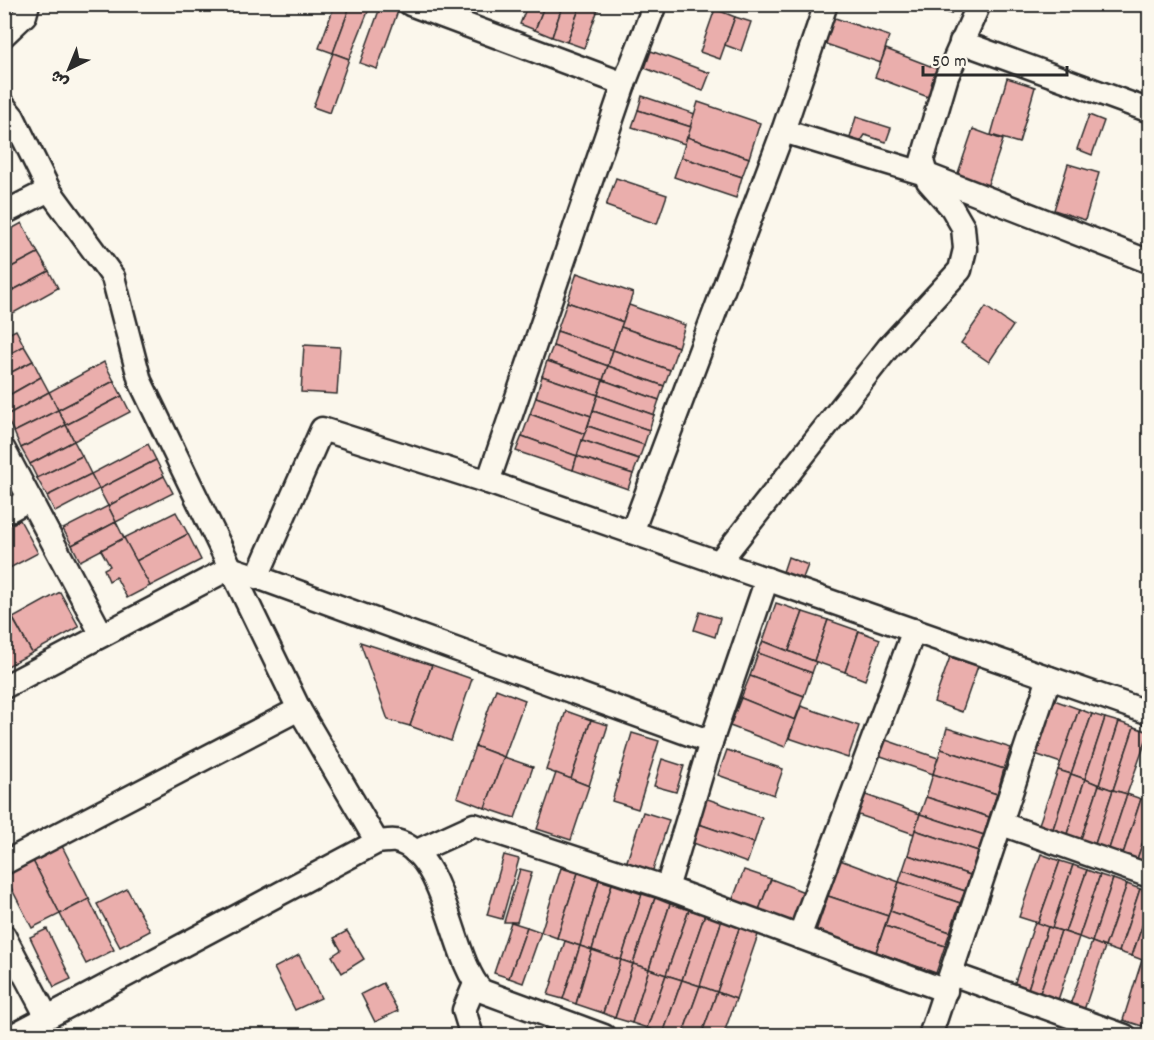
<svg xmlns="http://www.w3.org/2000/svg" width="1154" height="1040" viewBox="0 0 1154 1040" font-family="Dekko,'Playpen Sans Arabic',sans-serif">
<rect width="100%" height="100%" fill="#fbf7ec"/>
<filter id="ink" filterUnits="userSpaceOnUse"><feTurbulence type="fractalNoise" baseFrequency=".0167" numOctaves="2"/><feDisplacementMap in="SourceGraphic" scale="12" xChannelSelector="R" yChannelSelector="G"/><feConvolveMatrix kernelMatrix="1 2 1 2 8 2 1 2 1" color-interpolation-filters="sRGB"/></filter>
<g filter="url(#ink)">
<g fill="#eaaeac" stroke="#2b2b2b" stroke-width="1.5">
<polygon points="335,4 351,4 333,53 319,48"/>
<polygon points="351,4 371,4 349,59 333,53"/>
<polygon points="528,4 545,4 535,30 520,24"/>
<polygon points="545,4 563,4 552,37 535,30"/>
<polygon points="563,4 581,4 567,42 552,37"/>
<polygon points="581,4 600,4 584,48 567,42"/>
<polygon points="926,4 955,4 951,14"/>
<polygon points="381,5 398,11 377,69 360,63"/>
<polygon points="715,9 735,17 720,59 700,52"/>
<polygon points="735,17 751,22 741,51 725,45"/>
<polygon points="832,17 889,36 881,63 823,43"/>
<polygon points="886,49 938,69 928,97 875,77"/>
<polygon points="651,51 710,73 703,91 645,68"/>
<polygon points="333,53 349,59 330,113 313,107"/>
<polygon points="1007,78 1035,87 1019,143 991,135"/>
<polygon points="642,96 695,114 691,127 638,110"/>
<polygon points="698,102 760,123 749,158 687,137"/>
<polygon points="638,110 691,127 685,144 632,127"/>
<polygon points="1089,115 1104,121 1092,155 1077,149"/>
<polygon points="856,117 891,128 886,142 865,135 859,144 849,141"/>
<polygon points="973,129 1003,140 987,187 957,176"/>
<polygon points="687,137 749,158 742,177 681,157"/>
<polygon points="681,157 742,177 736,198 674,177"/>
<polygon points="1068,164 1099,173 1085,220 1054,210"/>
<polygon points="616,178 667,195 657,224 606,206"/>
<polygon points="22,223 38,253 6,270 4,233"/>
<polygon points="38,253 49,271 4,295 4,271"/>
<polygon points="49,271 58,288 8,316 4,309 4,295"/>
<polygon points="577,273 633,293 623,322 567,302"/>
<polygon points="567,302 623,322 613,350 557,331"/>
<polygon points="629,305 685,325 678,347 621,327"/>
<polygon points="986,307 1013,326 989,362 961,343"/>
<polygon points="621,327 678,347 670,370 613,350"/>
<polygon points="16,330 24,346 4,357 4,336"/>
<polygon points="557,331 613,350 608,366 553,346"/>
<polygon points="304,345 340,347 337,394 301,392"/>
<polygon points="24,346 33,361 4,376 4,357"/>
<polygon points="553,346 608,366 603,380 547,361"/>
<polygon points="613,350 670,370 664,386 608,366"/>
<polygon points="33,361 41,377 4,398 4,376"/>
<polygon points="547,361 603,380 598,395 542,376"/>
<polygon points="104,362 114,381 58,410 49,392"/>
<polygon points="608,366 664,386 659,400 603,380"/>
<polygon points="542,376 598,395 591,416 536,397"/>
<polygon points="41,377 49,392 5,416 4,398"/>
<polygon points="603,380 659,400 654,415 598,395"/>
<polygon points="114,381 122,396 66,425 58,410"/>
<polygon points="49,392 58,410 14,432 5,416"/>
<polygon points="598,395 654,415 649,430 593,411"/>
<polygon points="122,396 130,412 74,441 66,425"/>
<polygon points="536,397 591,416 585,434 530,414"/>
<polygon points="58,410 66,425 21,448 14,432"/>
<polygon points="593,411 649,430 644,445 588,426"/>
<polygon points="530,414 585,434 577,456 522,436"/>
<polygon points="66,425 74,441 30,464 21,448"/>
<polygon points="588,426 644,445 639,459 582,440"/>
<polygon points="522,436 577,456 573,470 516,451"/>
<polygon points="582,440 639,459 633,474 577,456"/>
<polygon points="74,441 82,456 37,478 30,464"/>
<polygon points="148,444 156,460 99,489 91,474"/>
<polygon points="82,456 91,474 47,496 37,478"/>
<polygon points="577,456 633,474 628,489 573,470"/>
<polygon points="156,460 164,476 108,506 99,489"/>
<polygon points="91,474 99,489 55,512 47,496"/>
<polygon points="164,476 173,493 116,522 108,506"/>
<polygon points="108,506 116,522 72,545 63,529"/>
<polygon points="176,512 188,534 136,561 124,538"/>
<polygon points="20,520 38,553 4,571 4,528"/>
<polygon points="116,522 124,538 80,561 72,545"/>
<polygon points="188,534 201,560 150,586 136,561"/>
<polygon points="124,538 150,586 127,598 116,577 109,581 104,569 110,566 101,550"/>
<polygon points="788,557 808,565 801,583 782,575"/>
<polygon points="60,592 79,627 32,653 13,618"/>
<polygon points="4,603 32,653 4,668"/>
<polygon points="776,603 803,612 789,651 763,641"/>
<polygon points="700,612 720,618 715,637 694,630"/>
<polygon points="803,612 828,620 814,661 789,651"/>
<polygon points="828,620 859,631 845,672 814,661"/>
<polygon points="859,631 880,639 865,680 845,672"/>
<polygon points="763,641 816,662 812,673 758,653"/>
<polygon points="360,642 432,665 410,726 388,720"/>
<polygon points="758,653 812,673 804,696 750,676"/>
<polygon points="950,657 978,666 962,712 934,702"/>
<polygon points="432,665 472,679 451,741 410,726"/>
<polygon points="750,676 804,696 795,720 741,698"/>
<polygon points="496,689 525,700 504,757 475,746"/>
<polygon points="741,698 795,720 785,747 730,726"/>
<polygon points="1054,700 1079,709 1061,763 1035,754"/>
<polygon points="801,706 859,726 848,758 789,738"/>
<polygon points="1079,709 1092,714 1071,774 1058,770"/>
<polygon points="566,711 591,720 571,779 546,770"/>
<polygon points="1092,714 1105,718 1085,779 1071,774"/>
<polygon points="1105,718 1119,722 1099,785 1085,779"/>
<polygon points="591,720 608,725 589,786 571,779"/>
<polygon points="1119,722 1134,727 1113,790 1099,785"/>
<polygon points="1134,727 1149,732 1127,794 1113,790"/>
<polygon points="947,728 1011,748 1004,769 941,749"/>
<polygon points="632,733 659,741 638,809 612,801"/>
<polygon points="880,738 938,758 933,774 875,754"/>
<polygon points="475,746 504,757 485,808 457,797"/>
<polygon points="941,749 1004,769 997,794 933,774"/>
<polygon points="727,750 783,769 774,795 718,775"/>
<polygon points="504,757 533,767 515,818 485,808"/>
<polygon points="662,759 684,766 676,792 654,786"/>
<polygon points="1058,770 1071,774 1052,832 1038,827"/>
<polygon points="556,773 589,786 571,840 537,829"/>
<polygon points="933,774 997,794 989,817 926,797"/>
<polygon points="1071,774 1085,779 1066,837 1052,832"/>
<polygon points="1085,779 1099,785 1080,842 1066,837"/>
<polygon points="1099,785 1113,790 1094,847 1080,842"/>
<polygon points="1113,790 1127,794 1108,852 1094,847"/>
<polygon points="863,794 920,814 914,834 856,814"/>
<polygon points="1127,794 1141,799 1122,857 1108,852"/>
<polygon points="702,797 762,818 754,843 693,822"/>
<polygon points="926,797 989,817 984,835 920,814"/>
<polygon points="1141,799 1150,802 1150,822 1136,862 1122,857"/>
<polygon points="643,812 669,820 652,873 626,864"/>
<polygon points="920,814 984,835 978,851 915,830"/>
<polygon points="693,822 754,843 747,863 688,841"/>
<polygon points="1150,822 1150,866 1136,862"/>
<polygon points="915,830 978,851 970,875 908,855"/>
<polygon points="62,846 89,899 60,914 33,861"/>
<polygon points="1041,854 1060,861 1038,923 1019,917"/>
<polygon points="504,855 519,859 502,919 487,915"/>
<polygon points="908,855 970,875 965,891 903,870"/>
<polygon points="840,860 899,882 888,916 828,896"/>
<polygon points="33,861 60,914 32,928 5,876"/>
<polygon points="1060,861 1073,865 1052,928 1038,923"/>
<polygon points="1073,865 1087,870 1065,932 1052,928"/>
<polygon points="561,868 578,873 557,938 541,932"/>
<polygon points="520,869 532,872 517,922 504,922"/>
<polygon points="744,870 771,879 757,915 731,904"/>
<polygon points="903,870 965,891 960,903 899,882"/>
<polygon points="1087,870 1100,875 1079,937 1065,932"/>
<polygon points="578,873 599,880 580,946 557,938"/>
<polygon points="1100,875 1113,879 1092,942 1079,937"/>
<polygon points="771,879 804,892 791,927 757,915"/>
<polygon points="1113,879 1127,884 1105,947 1092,942"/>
<polygon points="599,880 612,884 592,950 580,946"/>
<polygon points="899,882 960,903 950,932 890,911"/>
<polygon points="612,884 642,894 621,960 592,950"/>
<polygon points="1127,884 1140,889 1119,952 1105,947"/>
<polygon points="127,889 150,931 120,947 97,904"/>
<polygon points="1140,889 1150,892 1150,903 1132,956 1119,952"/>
<polygon points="642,894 655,898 633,964 621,960"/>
<polygon points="828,896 888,916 876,952 816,931"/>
<polygon points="655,898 670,904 649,969 633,964"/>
<polygon points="89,899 114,950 86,964 60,914"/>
<polygon points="1150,903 1150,949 1145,961 1132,956"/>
<polygon points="670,904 689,910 666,975 649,969"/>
<polygon points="689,910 705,914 682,980 666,975"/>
<polygon points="890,911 950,932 945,946 885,926"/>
<polygon points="705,914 722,920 700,986 682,980"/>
<polygon points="722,920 740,926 717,992 700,986"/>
<polygon points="511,922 527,927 509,978 494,973"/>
<polygon points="1035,922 1048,927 1028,989 1014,985"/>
<polygon points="740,926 759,932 736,999 717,992"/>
<polygon points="885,926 945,946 936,973 876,952"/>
<polygon points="527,927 541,932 523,983 509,978"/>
<polygon points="1048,927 1061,931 1040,993 1028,989"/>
<polygon points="47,929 71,979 54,987 30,937"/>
<polygon points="347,931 364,959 342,973 332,956 341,950 334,938"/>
<polygon points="1061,931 1079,937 1058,1000 1040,993"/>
<polygon points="565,941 580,946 563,999 548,995"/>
<polygon points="1092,942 1105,947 1084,1010 1070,1005"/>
<polygon points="580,946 592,950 576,1004 563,999"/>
<polygon points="592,950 621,960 603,1013 576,1004"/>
<polygon points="299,955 321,998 295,1010 274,968"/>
<polygon points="621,960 633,964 615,1018 603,1013"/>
<polygon points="1142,960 1150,963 1150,1003 1142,1026 1123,1020"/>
<polygon points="633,964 649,969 632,1023 615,1018"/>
<polygon points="649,969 666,975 647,1028 632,1023"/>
<polygon points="666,975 682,980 663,1034 647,1028"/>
<polygon points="682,980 700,986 682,1036 668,1036 663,1034"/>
<polygon points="383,983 398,1011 375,1022 361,994"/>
<polygon points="700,986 717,992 701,1036 682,1036"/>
<polygon points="717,992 736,999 723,1036 701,1036"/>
<polygon points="1150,1003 1150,1028 1142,1026"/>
</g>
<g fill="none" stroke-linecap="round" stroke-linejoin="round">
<g stroke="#2b2b2b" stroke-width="27">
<g id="minor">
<polyline points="410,4 624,84"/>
<polyline points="4,35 25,15 28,4"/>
<polyline points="961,42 1150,111"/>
<polyline points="4,106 13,117 49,190 113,277 140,381 299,709 377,842"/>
<polyline points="783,131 925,174 1150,262"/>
<polyline points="4,213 49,190"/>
<polyline points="4,450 102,635"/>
<polyline points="488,482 624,84 655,4"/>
<polyline points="4,513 30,499"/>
<polyline points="632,532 783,131 826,4"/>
<polyline points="719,562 888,348 960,270 965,249 963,227 952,208 928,181 922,161 947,76 979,4"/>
<polyline points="257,577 711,742"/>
<polyline points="4,687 230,568 257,577 322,429 488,482 1150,713"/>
<polyline points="1002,824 1150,876"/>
<polyline points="415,852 474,825 667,888 946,991"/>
<polyline points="4,863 299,709"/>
<polyline points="667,888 711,742 767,579"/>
<polyline points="4,936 47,1017"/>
<polyline points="799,937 914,630"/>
<polyline points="952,974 1125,1036"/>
<path d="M12,1036L377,842C382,842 390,840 396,841C447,853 451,960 482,991L604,1036"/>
<polyline points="472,1036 464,1010 475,984"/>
<polyline points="930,1036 1049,678"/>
</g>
</g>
<use href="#minor" stroke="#fbf7ec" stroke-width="22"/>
</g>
</g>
<rect width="1154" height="1040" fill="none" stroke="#fbf7ec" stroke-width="24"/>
<rect x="12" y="12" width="1130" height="1016" fill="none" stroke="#2b2b2b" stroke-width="2" filter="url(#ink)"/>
<g transform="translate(69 69) rotate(223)" stroke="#fbf7ec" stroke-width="4.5" paint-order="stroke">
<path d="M0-4.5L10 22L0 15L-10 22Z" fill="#2b2b2b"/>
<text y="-9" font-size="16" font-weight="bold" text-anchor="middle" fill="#2b2b2b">ش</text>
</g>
<path d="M923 66v9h144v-9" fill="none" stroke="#2b2b2b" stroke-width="3"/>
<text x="932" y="66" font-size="18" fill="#2b2b2b" stroke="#fbf7ec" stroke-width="4.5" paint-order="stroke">50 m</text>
</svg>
